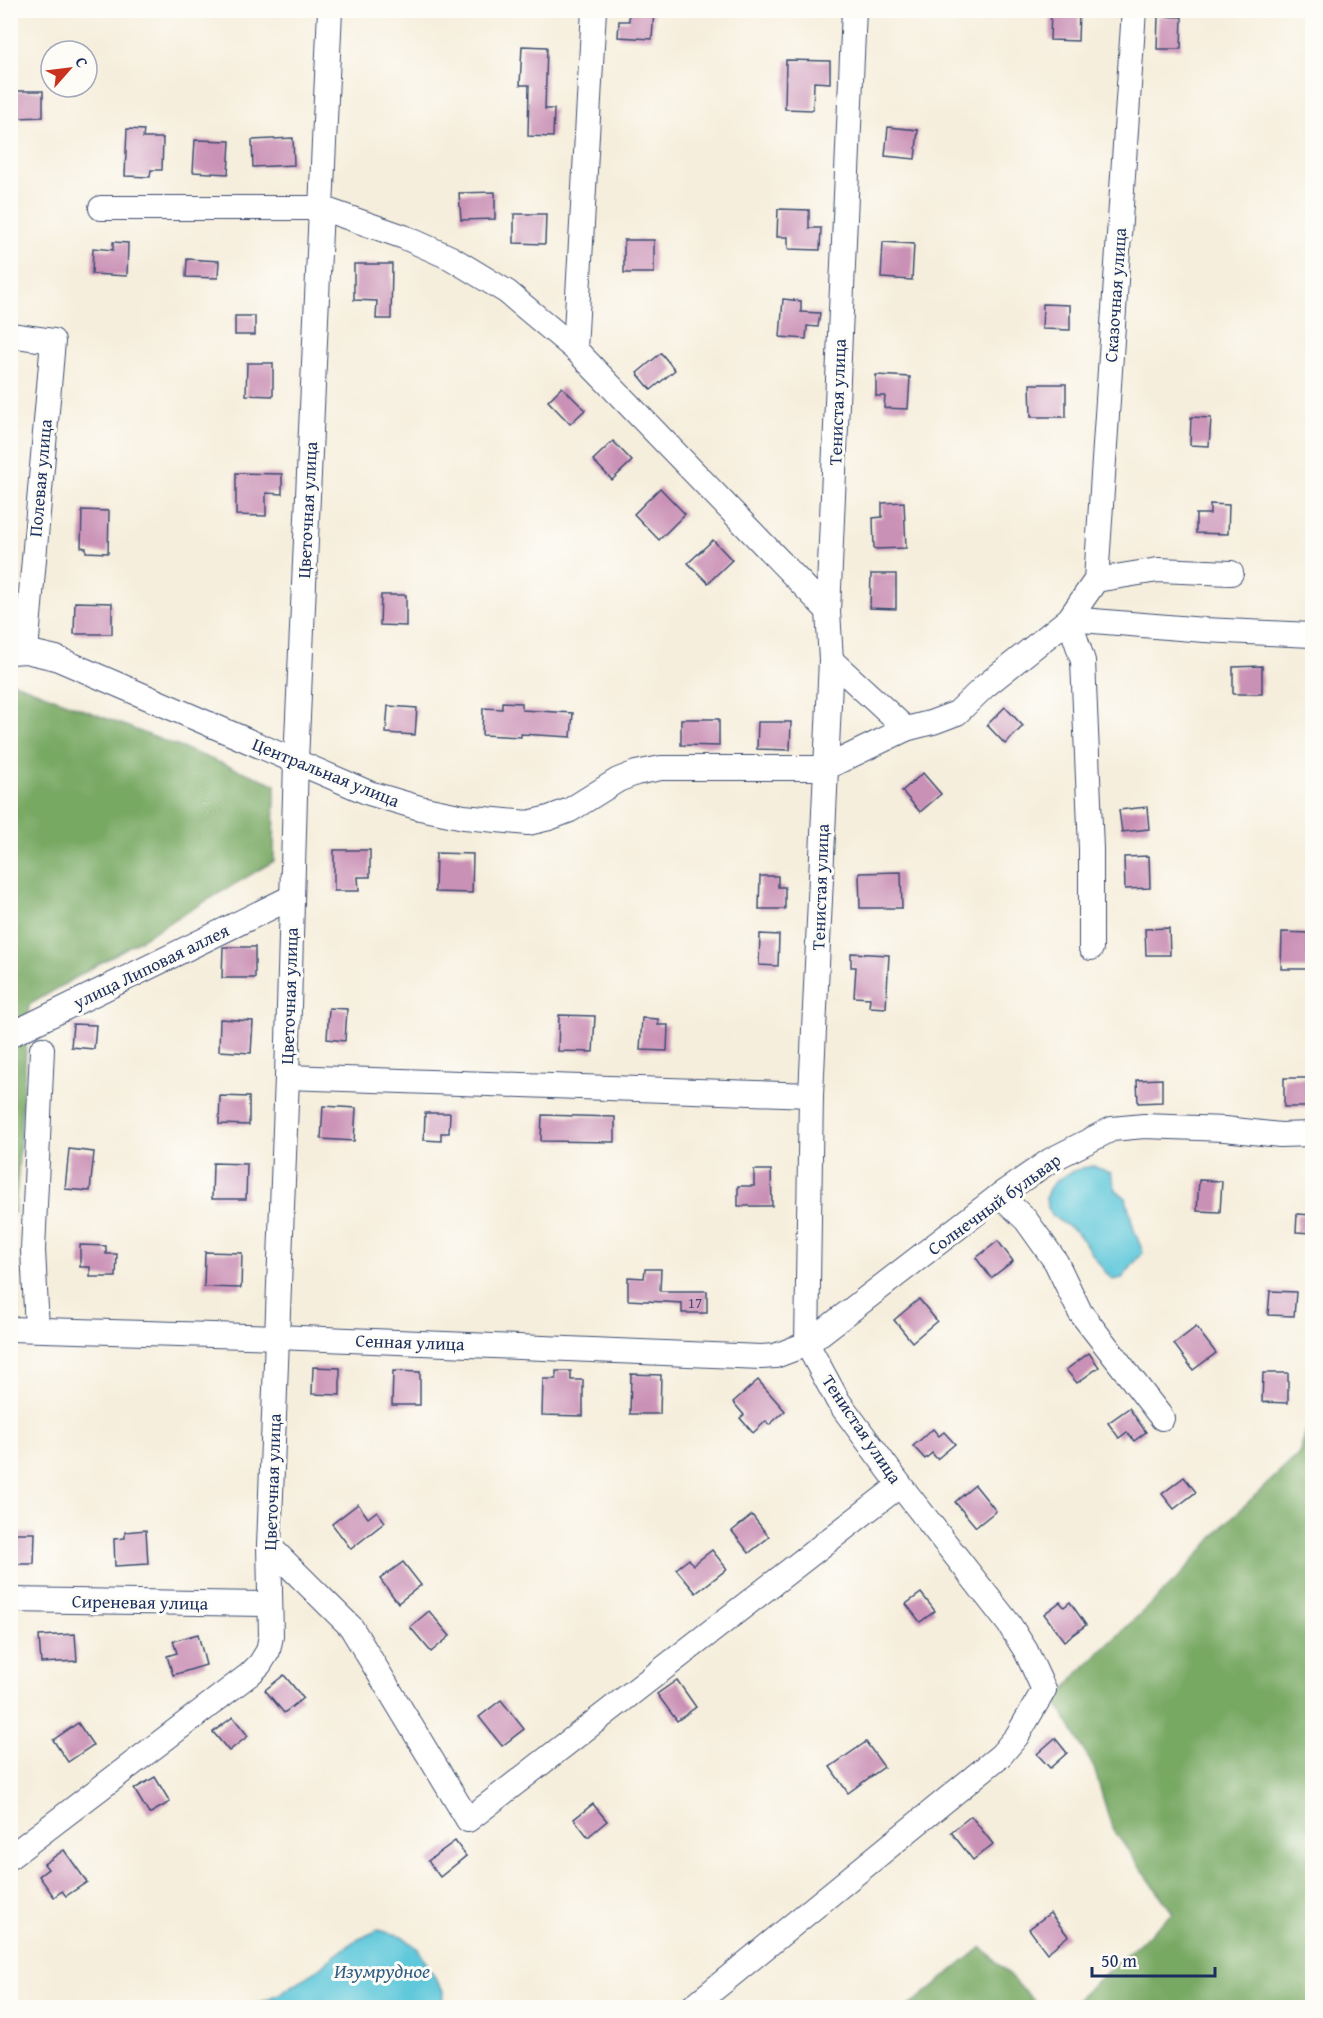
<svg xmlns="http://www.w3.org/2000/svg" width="1323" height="2018" viewBox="0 0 1323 2018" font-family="'Gentium Book Plus',serif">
<rect width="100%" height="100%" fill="#fdfcf7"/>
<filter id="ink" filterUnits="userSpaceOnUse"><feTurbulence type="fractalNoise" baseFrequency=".0167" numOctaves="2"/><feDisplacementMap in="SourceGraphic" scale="12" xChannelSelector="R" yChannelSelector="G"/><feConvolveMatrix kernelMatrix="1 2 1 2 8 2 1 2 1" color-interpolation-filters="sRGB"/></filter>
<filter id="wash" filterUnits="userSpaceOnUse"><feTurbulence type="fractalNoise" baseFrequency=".008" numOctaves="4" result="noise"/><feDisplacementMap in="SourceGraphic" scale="24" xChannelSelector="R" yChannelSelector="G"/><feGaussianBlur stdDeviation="1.35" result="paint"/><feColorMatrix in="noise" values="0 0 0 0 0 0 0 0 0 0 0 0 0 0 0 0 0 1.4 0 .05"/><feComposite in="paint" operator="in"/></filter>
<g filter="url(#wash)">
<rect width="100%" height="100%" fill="#f6eedc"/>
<g fill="#78a963" stroke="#4a6c60" stroke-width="1.5">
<polygon points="10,681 275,784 274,861 29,1005 15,1213 11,1213"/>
<polygon points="1312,1413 1312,2007 1068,2007 1173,1913 1112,1828 1094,1768 1056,1701 1078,1673 1179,1577 1226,1523 1299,1454"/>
<polygon points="982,1947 1040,2007 908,2007"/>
</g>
<g fill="#5fc8da" stroke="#3d7c9c" stroke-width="1.5">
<path d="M1093,1166L1111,1173L1116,1190L1126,1198L1134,1230L1143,1252L1122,1278L1113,1280C1099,1268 1091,1250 1079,1235C1071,1226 1056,1222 1050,1212C1034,1184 1073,1169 1093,1166Z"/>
<polygon points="378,1930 402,1936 418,1949 443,1991 442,2007 252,2007 283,1992 311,1974 353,1942"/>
</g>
<g id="blocks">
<g fill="#ca91b6">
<polygon points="629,10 654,10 652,39 618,37 619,21 629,21"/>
<polygon points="1051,10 1079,10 1078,41 1050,40"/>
<polygon points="1158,16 1182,17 1181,49 1157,49"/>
<polygon points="522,46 547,47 545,109 554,109 553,137 528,136 529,85 520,85"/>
<polygon points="786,60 830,61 830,83 814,82 813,110 785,109"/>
<polygon points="17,91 43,91 43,117 18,118"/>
<polygon points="888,127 918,130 915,159 885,156"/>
<polygon points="127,129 144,130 143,138 163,138 162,170 151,170 150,177 125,176"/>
<polygon points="293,138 294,165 253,167 252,140"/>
<polygon points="195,140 230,141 228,174 193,172"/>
<polygon points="495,192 495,219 461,220 459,193"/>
<polygon points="778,209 809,210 809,228 821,228 820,250 788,249 788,237 777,237"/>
<polygon points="514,214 546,214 545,244 514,243"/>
<rect x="624" y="240" width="30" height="33"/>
<polygon points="113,242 128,243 127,276 92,274 93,248 113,250"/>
<polygon points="883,242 914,244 912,280 881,278"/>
<polygon points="187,259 219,261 218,278 186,277"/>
<polygon points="354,264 392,264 391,319 376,319 377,301 354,300"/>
<polygon points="783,299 801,301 801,312 820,313 818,327 807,326 806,339 780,337"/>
<polygon points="1043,304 1070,305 1070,330 1042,329"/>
<rect x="235" y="316" width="20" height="19"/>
<polygon points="661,353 675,370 651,390 637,373"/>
<polygon points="247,363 273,363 273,396 246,395"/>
<polygon points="876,375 910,377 908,409 884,408 885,396 876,396"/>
<polygon points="1030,384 1066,384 1066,417 1031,417"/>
<polygon points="562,387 585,410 570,424 548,401"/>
<polygon points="1191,417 1211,418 1209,446 1190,445"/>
<polygon points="613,441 632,461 612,480 593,460"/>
<polygon points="236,473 282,474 282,494 266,493 266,516 236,515"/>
<polygon points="660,488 685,514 659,540 634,514"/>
<polygon points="904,502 906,548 874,549 873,518 882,517 882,503"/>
<polygon points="1210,504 1229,505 1228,534 1196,533 1196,514 1210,514"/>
<polygon points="82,510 109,511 108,553 86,552 86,548 81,547"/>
<polygon points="713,540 732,560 708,583 688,563"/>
<polygon points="871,574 896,574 896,609 870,608"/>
<polygon points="381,595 406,595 406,626 380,625"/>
<polygon points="75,602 112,603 112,634 74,634"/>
<polygon points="1262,666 1262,694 1233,694 1233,667"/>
<polygon points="502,702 522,703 522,710 573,713 571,737 521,734 521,737 482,735 483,708 502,709"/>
<polygon points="388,706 417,708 415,735 386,733"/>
<polygon points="1005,707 1023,726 1005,744 987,725"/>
<polygon points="681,719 719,719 719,746 681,745"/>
<polygon points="758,722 791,722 790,750 757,749"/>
<polygon points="923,773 941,794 920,812 902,791"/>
<polygon points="1147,807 1149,829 1122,832 1119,810"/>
<polygon points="334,850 370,850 370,877 358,877 359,891 334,891"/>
<polygon points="436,853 473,854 472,893 435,892"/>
<polygon points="1149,856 1150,888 1125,889 1124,857"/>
<polygon points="901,872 902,908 860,908 859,873"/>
<polygon points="760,876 778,876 778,887 785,887 785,909 759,909"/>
<polygon points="1169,928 1170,955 1146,955 1145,929"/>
<polygon points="1282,932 1309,933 1308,969 1281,969"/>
<polygon points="760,934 779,935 778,966 759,965"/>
<polygon points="223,947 255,947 255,978 222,978"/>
<polygon points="851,953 889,955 886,1008 869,1007 870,998 854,997 856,967 851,967"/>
<polygon points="329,1008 347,1009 345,1041 327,1039"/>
<polygon points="559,1015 595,1016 593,1052 558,1051"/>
<polygon points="642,1018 658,1019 658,1025 668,1025 667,1051 640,1050"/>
<polygon points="220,1019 253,1021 251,1053 219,1051"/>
<polygon points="73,1024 96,1025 94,1049 71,1047"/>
<rect x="1284" y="1078" width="28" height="29"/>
<polygon points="1162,1079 1162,1102 1138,1103 1137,1080"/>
<polygon points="220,1096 249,1097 249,1125 219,1124"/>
<polygon points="323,1106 356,1108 354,1141 321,1139"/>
<polygon points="425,1113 450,1113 449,1133 441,1133 441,1141 424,1140"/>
<polygon points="542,1115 615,1117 615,1142 541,1141"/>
<polygon points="69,1149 94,1152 90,1191 65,1189"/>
<polygon points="213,1163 247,1164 246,1199 212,1199"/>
<polygon points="754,1170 771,1170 772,1206 738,1206 738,1186 754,1186"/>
<polygon points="1199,1180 1222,1181 1220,1212 1197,1211"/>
<polygon points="1297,1214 1312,1215 1312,1233 1296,1232"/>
<polygon points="998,1241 1013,1261 991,1278 976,1258"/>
<polygon points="80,1245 106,1246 106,1254 117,1254 116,1277 90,1277 90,1267 80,1267"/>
<polygon points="205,1252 242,1253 241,1288 204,1287"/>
<polygon points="645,1269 661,1269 660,1291 707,1291 707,1313 682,1313 682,1303 628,1300 628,1277 644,1278"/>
<polygon points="1270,1291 1296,1292 1294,1316 1268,1315"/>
<polygon points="919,1299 937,1321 912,1342 894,1320"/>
<polygon points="1196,1327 1216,1353 1193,1370 1174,1344"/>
<polygon points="1089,1353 1099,1367 1077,1383 1066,1370"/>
<polygon points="313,1367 340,1368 340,1395 312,1394"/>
<polygon points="393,1371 420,1372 420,1405 392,1405"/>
<polygon points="556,1371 571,1371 571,1380 583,1380 583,1416 542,1415 543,1379 556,1379"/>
<polygon points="1263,1373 1288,1373 1288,1403 1262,1402"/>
<polygon points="631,1374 661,1375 660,1414 630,1414"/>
<polygon points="758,1380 785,1411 769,1425 766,1421 753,1433 740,1418 744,1415 733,1402"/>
<polygon points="1129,1408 1146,1432 1134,1441 1127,1432 1119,1438 1108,1423"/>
<polygon points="933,1429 939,1436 944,1432 955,1444 937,1459 932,1453 925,1459 913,1446"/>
<polygon points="1184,1477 1196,1492 1174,1509 1162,1494"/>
<polygon points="975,1485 996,1511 976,1527 955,1502"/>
<polygon points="358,1504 368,1518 377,1511 385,1522 351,1549 332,1524"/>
<polygon points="752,1515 769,1537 749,1553 732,1531"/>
<polygon points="146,1530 148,1564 115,1566 114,1539 125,1538 125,1532"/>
<polygon points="10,1533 35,1533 34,1564 10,1564"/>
<polygon points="712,1550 727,1569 696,1593 676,1569 689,1559 693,1565"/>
<polygon points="403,1562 421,1585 398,1603 380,1579"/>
<polygon points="921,1593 935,1611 920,1622 906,1604"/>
<polygon points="1060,1602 1064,1607 1070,1602 1086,1625 1064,1641 1044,1614"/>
<polygon points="429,1611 450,1636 431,1652 410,1627"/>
<polygon points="75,1634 77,1661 41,1663 39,1636"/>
<polygon points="198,1634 206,1665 173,1675 167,1656 177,1653 173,1641"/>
<polygon points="284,1675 303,1698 284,1713 265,1690"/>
<polygon points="677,1680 696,1707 677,1721 657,1694"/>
<polygon points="501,1700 524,1729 502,1746 479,1717"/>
<polygon points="233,1717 248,1736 229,1751 213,1732"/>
<polygon points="78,1723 93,1745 68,1762 53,1740"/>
<polygon points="1055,1738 1067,1753 1050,1768 1037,1754"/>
<polygon points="866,1742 884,1767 848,1793 830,1767"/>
<polygon points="155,1777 170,1802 149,1814 134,1789"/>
<polygon points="593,1804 607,1821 588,1837 574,1819"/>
<polygon points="971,1816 993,1844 973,1860 951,1832"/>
<polygon points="455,1841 466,1856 440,1877 428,1861"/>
<polygon points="64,1850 87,1882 66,1896 62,1891 54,1897 39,1876 48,1869 44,1864"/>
<polygon points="1050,1913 1068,1936 1047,1953 1029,1929"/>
</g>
</g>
</g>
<g filter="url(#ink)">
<use href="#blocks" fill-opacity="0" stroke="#3c4c71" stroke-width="1.5"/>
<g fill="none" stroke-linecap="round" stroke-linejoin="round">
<g stroke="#3c4c71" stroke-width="26">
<g id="minor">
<polyline points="101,208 321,208 404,237 451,258 507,292 575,349 828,611"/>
<polyline points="10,335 53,341 26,651"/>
<polyline points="575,349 594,10"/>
<polyline points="1096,580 1134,10"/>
<polyline points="10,652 26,651 56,658 369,793 420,808 464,817 528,823 549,818 570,810 618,780 636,773 661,768 825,768 906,729"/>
<polyline points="831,660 906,729 933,722 957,713 985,686 1069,619 1096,580 1158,570 1231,573"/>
<polyline points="1091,948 1091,849 1083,661 1069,619 1204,630 1312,635"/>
<polyline points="10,1035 292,897"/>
<polyline points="287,1077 811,1095"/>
<polyline points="1000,1195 1026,1220 1056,1262 1080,1312 1162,1418"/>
<polyline points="10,1329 277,1337 761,1357 775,1356 807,1344 1000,1195 1051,1160 1112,1129 1144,1126 1225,1129 1280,1135 1312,1134"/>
<polyline points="37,1329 33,1250 42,1049"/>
<polyline points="269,1546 351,1627 468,1820 900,1485"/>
<polyline points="10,1600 270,1604"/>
<polyline points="10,1857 250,1674 260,1664 268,1651 271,1636 269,1546 287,1077 296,761 330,10"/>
<polyline points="691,2008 1001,1755 1017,1736 1044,1690 1026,1651 1009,1624 900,1485 838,1401 807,1344 811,1095 831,660 828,611 854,10"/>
</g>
</g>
<use href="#minor" stroke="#fff" stroke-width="24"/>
</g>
</g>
<g text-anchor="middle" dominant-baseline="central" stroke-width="6" stroke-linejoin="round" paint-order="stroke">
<g font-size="15" fill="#474874">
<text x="695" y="1302">17</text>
</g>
<g font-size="18" fill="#1b2f5e" stroke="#fdfcf7">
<text transform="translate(1115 295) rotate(-86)">Сказочная улица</text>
<text transform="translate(837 402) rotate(-88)">Тенистая улица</text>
<text transform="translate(40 478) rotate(-85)">Полевая улица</text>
<text transform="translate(307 510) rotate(-87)">Цветочная улица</text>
<text transform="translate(326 772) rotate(22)">Центральная улица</text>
<text transform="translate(820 887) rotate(-88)">Тенистая улица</text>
<text transform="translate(151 966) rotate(-26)">улица Липовая аллея</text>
<text transform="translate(289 996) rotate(-88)">Цветочная улица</text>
<text transform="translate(994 1204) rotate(-36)">Солнечный бульвар</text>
<text transform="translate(410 1342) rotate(2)">Сенная улица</text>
<text transform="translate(862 1429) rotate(56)">Тенистая улица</text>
<text transform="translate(272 1482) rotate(-88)">Цветочная улица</text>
<text transform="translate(140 1602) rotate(1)">Сиреневая улица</text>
</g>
<g font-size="20" font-style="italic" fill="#2f5d83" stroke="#fdfcf7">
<text x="382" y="1970">Изумрудное</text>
</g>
</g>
<rect width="1323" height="2018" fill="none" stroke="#fdfcf7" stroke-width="36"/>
<g transform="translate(69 69) rotate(62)"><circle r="28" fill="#fdfcf7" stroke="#a3aaba" stroke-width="1.5"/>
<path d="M0-4.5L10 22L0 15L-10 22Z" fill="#c8321e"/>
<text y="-9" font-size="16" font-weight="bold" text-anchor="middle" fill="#1b2f5e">С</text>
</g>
<path d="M1092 1967v9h123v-9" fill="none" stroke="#1b2f5e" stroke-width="3"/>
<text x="1101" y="1967" font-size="18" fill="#1b2f5e" stroke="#fdfcf7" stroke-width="4.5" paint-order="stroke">50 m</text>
</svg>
